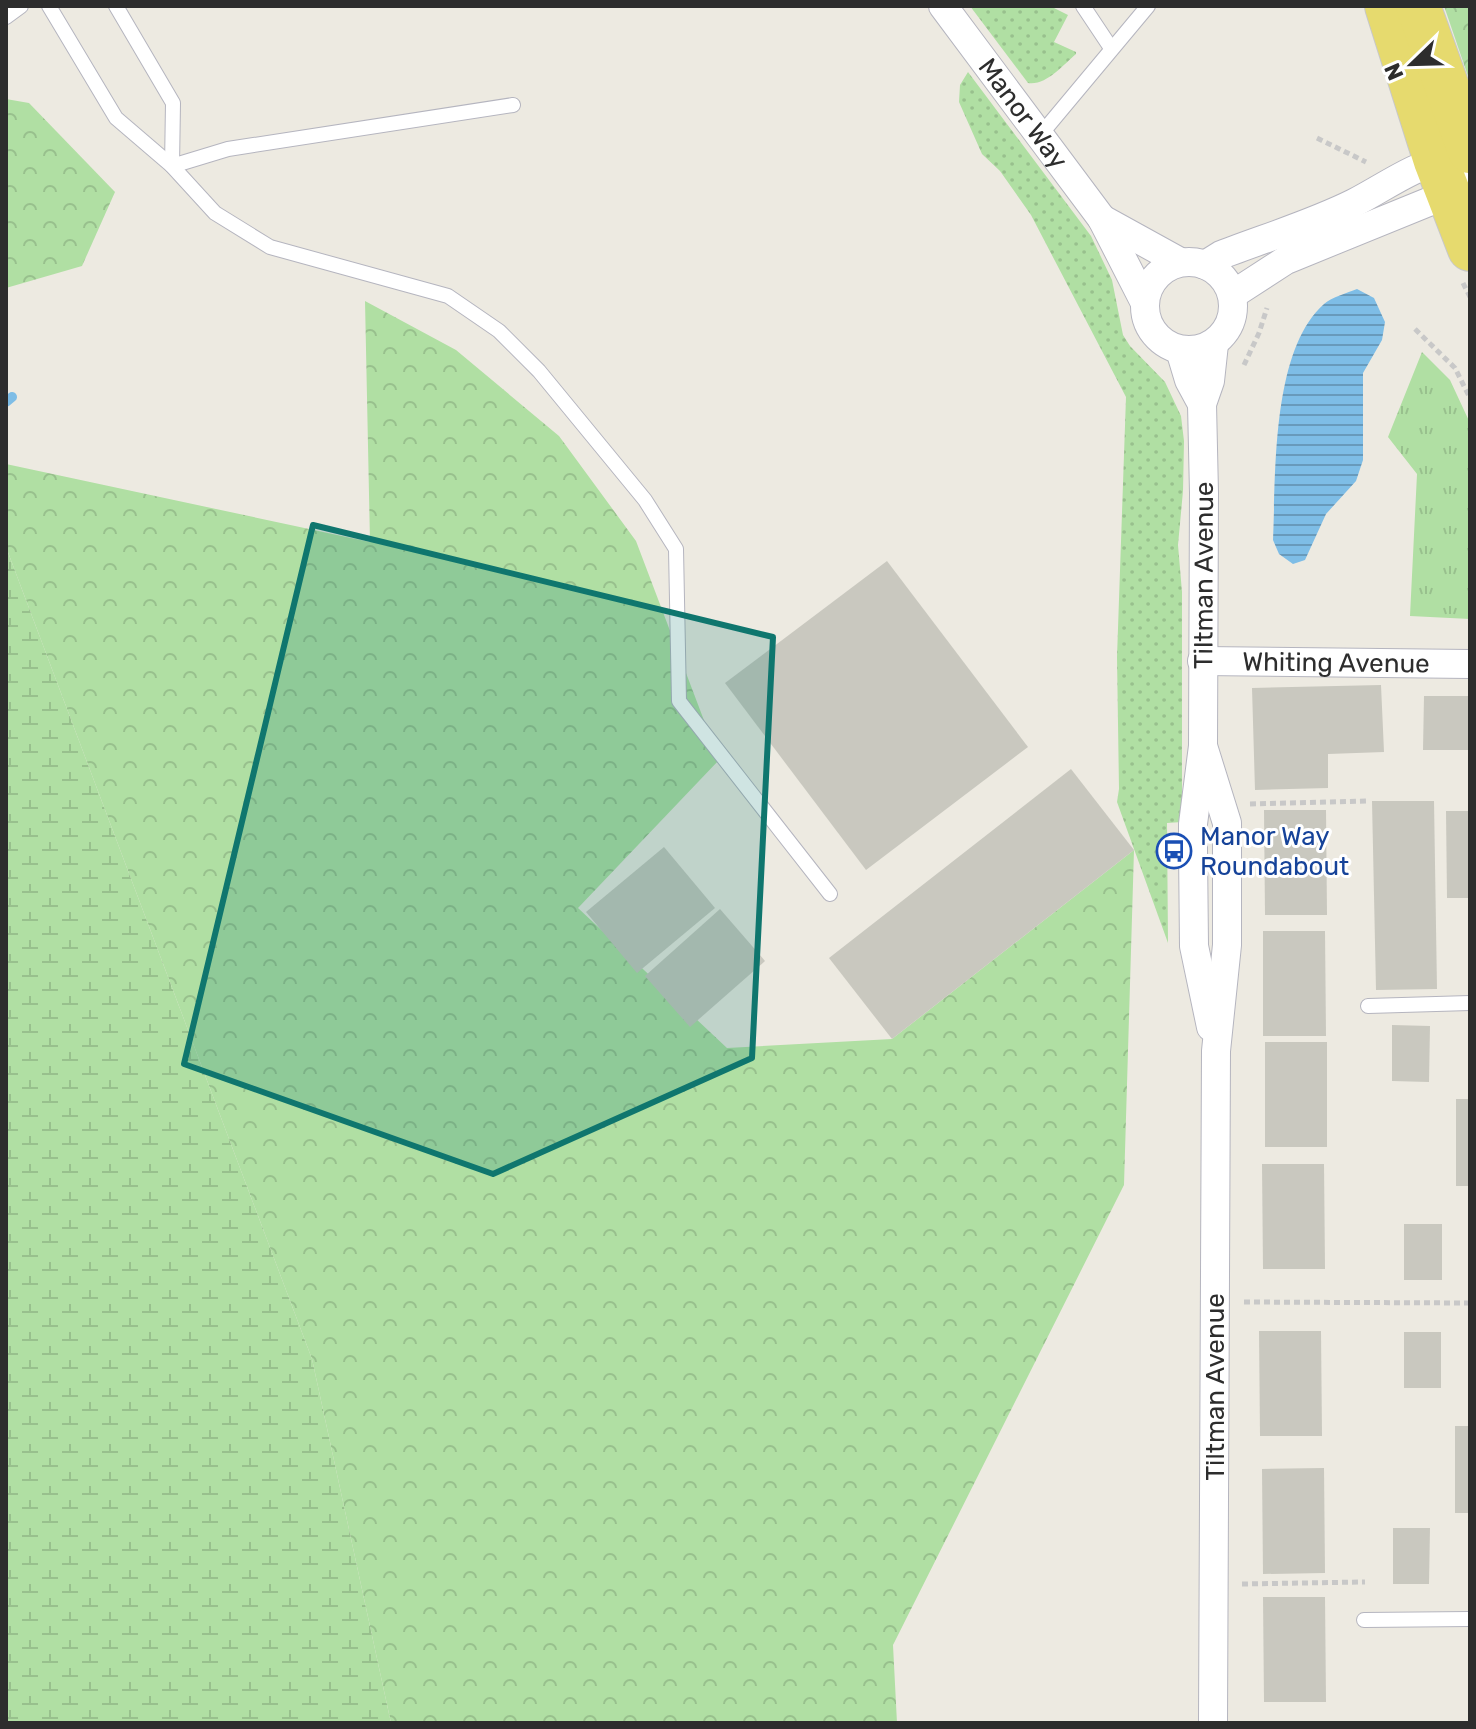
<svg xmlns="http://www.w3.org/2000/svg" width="1476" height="1729" viewBox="0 0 1476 1729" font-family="Rubik,sans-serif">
<defs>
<pattern id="grass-dots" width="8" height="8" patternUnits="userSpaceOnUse" patternTransform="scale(2)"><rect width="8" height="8" fill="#b0dfa3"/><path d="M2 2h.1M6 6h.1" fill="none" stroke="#98c08d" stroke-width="1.8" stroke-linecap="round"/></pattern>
<pattern id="forest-crowns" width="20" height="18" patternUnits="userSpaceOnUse" patternTransform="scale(2)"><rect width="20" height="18" fill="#b0dfa3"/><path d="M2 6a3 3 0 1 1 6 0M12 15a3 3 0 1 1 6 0" fill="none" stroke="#98c08d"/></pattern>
<pattern id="wetland-marsh" width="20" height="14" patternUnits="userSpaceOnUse" patternTransform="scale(2)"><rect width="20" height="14" fill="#b0dfa3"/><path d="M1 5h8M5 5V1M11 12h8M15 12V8" fill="none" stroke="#98c08d"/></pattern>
<pattern id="park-tufts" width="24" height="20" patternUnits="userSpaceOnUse" patternTransform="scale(2)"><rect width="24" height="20" fill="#b0dfa3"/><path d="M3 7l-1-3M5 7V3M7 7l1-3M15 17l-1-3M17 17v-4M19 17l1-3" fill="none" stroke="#98c08d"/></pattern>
<pattern id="water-rules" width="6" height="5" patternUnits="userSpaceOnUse" patternTransform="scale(2)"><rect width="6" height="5" fill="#7ebde6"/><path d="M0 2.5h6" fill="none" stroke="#689abb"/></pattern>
</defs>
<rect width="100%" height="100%" fill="#edeae1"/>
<g fill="url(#grass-dots)">
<path d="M970,6H1050L1068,15L1054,42L1076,52V54C1063,65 1046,86 1028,83Z"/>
<polygon points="968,72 1091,236 1112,280 1123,335 1130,346 1165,382 1181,416 1184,441 1183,491 1178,545 1182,592 1182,822 1167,823 1168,943 1117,802 1119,789 1117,657 1126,397 1031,215 1000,171 982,154 959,102 960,85"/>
</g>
<g fill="url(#forest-crowns)">
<polygon points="1444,6 1470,6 1470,82"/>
<polygon points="6,99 29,103 115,192 82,266 6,288"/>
<polygon points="365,301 456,350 559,436 636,541 719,760 578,908 727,1048 892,1039 1134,850 1124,1185 893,1645 897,1723 391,1723 312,1359 6,547 6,464 370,542"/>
</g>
<polygon fill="url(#wetland-marsh)" points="6,547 312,1359 391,1723 6,1723"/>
<polygon fill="url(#park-tufts)" points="1422,352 1450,380 1470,423 1470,619 1410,616 1417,474 1388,437"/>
<path fill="url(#water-rules)" d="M1357,289L1374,298L1385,322L1382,340L1363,373V460L1356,481L1326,514L1305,560L1293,564L1279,554L1273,540C1276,475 1271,351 1324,304C1332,297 1347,293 1357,289Z"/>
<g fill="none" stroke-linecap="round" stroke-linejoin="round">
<polyline stroke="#7ebde6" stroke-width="10" points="6,402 12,397"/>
</g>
<g fill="#c9c8bf">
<polygon points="887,561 1028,747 866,870 725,683"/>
<polygon points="1381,685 1384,752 1328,754 1328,788 1255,790 1252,688"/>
<polygon points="1424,696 1470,696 1470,750 1423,750"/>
<polygon points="1071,769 1134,850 892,1039 829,958"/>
<polygon points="1372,801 1434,801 1437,989 1376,990"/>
<polygon points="1264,810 1326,810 1327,915 1265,915"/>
<polygon points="1446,811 1470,811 1470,898 1447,898"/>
<polygon points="664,847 715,908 637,973 586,912"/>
<polygon points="720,909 765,961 690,1027 645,976"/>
<polygon points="1263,931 1325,931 1326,1036 1263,1036"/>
<polygon points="1392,1025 1430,1026 1429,1082 1392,1081"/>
<rect x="1265" y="1042" width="62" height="105"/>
<rect x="1456" y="1099" width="14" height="87"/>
<polygon points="1262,1164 1324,1164 1325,1269 1263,1269"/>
<rect x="1404" y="1224" width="38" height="56"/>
<polygon points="1259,1331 1321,1331 1322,1436 1260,1436"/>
<rect x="1404" y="1332" width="37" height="56"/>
<rect x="1455" y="1426" width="15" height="87"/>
<polygon points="1324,1468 1325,1573 1263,1574 1262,1469"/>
<polygon points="1393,1528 1430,1528 1429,1584 1393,1584"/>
<polygon points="1263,1597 1325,1597 1326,1702 1264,1702"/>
</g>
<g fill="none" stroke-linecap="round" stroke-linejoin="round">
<g stroke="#b5b5bf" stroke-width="16">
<g id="service">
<polyline points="49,6 116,118 172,166 215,213 270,247 448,296 499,331 539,371 645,500 676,549 679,701 830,894"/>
<polyline points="116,6 173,103 172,166"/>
<polyline points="1083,6 1111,48"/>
<polyline points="6,17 21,6"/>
<polyline points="1039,133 1047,127 1148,6"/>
<polyline points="172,166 228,149 513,105"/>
<polyline points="1368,1006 1470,1003"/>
<polyline points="1364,1620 1470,1619"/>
</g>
</g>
<g stroke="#b5b5bf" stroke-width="30">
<g id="minor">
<path id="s1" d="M943,6L1102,219L1144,301"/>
<polyline points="1102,219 1180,262"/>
<circle cx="1189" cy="306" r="44"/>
<path d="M1205,265L1221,255C1265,238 1312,224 1354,203C1385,187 1414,165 1449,158"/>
<polyline points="1232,295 1286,260 1448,194 1461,185"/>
<polyline points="1180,350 1189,380 1202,404"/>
<path id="s2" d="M1202,661L1470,664"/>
<polyline points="1203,746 1227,823 1227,945 1216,1051 1213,1723"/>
<path id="s3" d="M1211,1027L1194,946L1193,850V824L1203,746L1204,493L1202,404L1210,381L1214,344"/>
</g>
</g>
<g stroke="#c8c8c8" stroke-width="46">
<g id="primary">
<polyline points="1387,6 1436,161 1470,249"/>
<polyline points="1418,6 1470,151"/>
</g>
</g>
<g stroke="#c8c8c8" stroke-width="5" stroke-dasharray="6 4" stroke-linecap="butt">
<polyline points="1317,138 1366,162"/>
<polyline points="1463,283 1470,297"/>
<polyline points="1415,329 1455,368 1470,398"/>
<polyline points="1244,365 1259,333 1267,308"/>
<polyline points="1250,804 1366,801"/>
<polyline points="1244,1302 1470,1303"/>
<polyline points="1242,1584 1365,1582"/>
</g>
<use href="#service" stroke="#fff" stroke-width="14"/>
<use href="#minor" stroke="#fff" stroke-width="28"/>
<use href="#primary" stroke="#e6da6e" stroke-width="44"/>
</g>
<path fill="#0f766e" fill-opacity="0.2" stroke="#0f766e" stroke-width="6" stroke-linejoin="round" d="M313,525L773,637L752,1058L493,1174L184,1064Z"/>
<defs>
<g id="bus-ring" transform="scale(1.8)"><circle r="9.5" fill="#fff" stroke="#1a4fb4" stroke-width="1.5"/><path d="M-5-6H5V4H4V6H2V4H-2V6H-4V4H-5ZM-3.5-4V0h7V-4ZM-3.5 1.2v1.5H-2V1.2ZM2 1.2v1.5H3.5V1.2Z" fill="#1a4fb4"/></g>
</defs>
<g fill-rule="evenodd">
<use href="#bus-ring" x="1174" y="851"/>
</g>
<g text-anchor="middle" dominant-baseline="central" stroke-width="6" stroke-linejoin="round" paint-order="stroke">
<g font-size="26" fill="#2d2d2d" stroke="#fff">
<text stroke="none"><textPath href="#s1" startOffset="134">Manor Way</textPath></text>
<text stroke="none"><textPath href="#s3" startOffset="454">Tiltman Avenue</textPath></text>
<text stroke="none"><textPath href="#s2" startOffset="134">Whiting Avenue</textPath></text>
<text transform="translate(1215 1387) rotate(-90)">Tiltman Avenue</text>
</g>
<g font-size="26" fill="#164399" stroke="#fff" text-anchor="start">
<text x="1200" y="836">Manor Way<tspan x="1200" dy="30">Roundabout</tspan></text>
</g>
</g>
<rect width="1476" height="1729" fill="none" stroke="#2d2d2d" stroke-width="16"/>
<g transform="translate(1412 64) rotate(247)" stroke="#ffffff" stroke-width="6" paint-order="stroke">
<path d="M0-6L14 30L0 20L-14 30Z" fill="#2d2d2d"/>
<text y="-12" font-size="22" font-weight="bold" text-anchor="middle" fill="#2d2d2d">N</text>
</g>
</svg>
